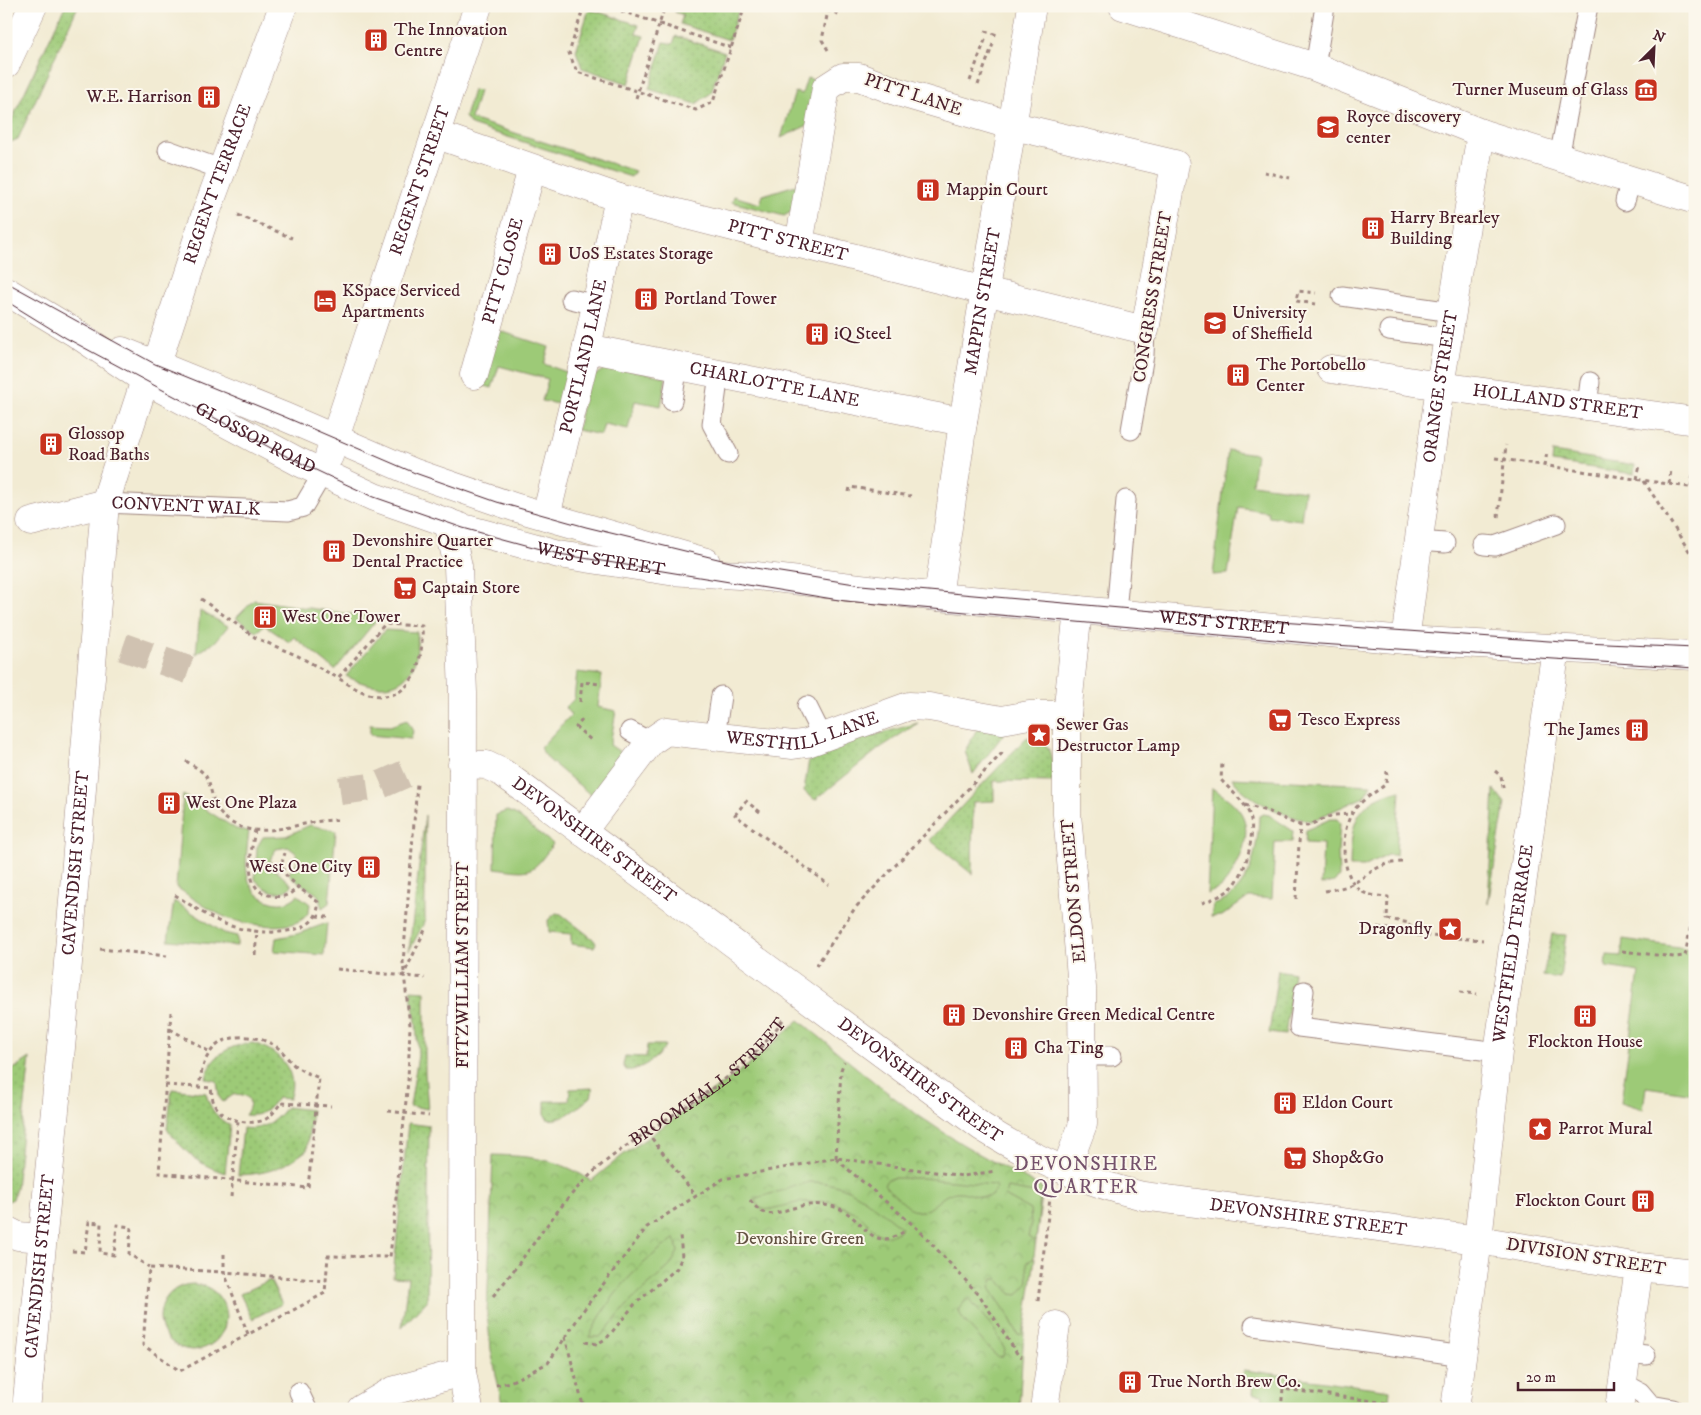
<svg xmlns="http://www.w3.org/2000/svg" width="1701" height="1415" viewBox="0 0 1701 1415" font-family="'IM FELL DW Pica',serif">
<defs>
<pattern id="grass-dots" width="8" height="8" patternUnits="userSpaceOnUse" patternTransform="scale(1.25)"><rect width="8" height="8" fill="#9dca77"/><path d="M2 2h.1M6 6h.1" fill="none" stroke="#89ad67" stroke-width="1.8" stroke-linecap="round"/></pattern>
<pattern id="park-crowns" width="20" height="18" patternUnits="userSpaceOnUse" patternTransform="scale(1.25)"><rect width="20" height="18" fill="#9dca77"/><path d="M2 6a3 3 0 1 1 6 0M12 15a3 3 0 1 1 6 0" fill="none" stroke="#89ad67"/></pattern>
</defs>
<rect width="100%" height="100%" fill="#fbf7ec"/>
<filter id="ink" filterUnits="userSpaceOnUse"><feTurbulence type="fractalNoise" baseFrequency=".02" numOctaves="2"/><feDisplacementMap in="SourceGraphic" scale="10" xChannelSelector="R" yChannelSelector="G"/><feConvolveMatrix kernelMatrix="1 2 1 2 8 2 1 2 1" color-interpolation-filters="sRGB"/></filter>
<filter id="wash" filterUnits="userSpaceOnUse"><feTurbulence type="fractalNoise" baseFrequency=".0096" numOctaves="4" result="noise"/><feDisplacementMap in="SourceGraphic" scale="20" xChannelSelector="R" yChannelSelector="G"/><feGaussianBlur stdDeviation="1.12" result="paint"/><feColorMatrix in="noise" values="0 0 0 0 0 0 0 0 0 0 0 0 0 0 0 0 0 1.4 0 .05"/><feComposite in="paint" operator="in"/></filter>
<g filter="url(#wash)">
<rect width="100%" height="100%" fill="#f2ebd3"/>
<g fill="url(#grass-dots)" stroke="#747451">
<polygon points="65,6 78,6 18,139 6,144 6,132"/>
<polygon points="676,6 740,6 729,40 680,24 683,15 675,12"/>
<polygon points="589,9 639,25 636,34 644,36 629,84 582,68 576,51"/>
<polygon points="676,36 725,52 711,93 696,104 649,89 664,42 673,44"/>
<polygon points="1553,452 1635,465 1634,474 1552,462"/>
<polygon points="918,723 880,748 815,800 804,791 810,753"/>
<polygon points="977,729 1006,731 973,774 965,751"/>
<path d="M1034,736C1054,745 1052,762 1052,782L994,781V801L973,802L972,874L930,840L1026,738Z"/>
<polygon points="1494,789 1505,803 1488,904"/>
<polygon points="425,815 425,921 409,951"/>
<polygon points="556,913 561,914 593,939 596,943 594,947 571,944 571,934 549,932 548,920"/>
<polygon points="1552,934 1566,935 1560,978 1543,976"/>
<polygon points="1278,970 1294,973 1285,1035 1269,1033"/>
<polygon points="410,990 425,991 425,1073 428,1109 410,1106 418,1055 416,1022"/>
<path d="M252,1043C277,1049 300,1071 289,1099L277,1098C270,1110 260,1117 245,1115C254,1103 250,1092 233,1095L223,1102L219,1097L217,1081L206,1079C210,1055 230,1045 252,1043Z"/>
<path d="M647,1045H665C663,1055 637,1073 626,1070L623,1065L625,1056L646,1057Z"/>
<polygon points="30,1058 16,1188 13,1199 6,1202 6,1067 12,1070"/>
<path d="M593,1088L591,1097C581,1105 561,1123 547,1119L545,1115V1101H569L570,1089Z"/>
<path d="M172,1089L206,1093C209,1107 217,1119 230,1125L225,1173C197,1164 185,1152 167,1129Z"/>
<path d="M286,1107L312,1110L307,1150C283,1168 268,1174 238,1175L243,1128C262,1131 275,1122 286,1107Z"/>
<polygon points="408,1123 429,1126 427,1301 402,1327 408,1278 393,1277"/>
<polygon points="270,1280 282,1304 252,1319 240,1294"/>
<circle cx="193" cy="1317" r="33"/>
</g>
<path fill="url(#park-crowns)" stroke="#747451" d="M799,1020C844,1057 888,1096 937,1128C971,1151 1007,1169 1043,1188L1024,1331L1019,1409H503L491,1350L487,1314L493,1155C530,1156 561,1159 591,1181L623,1155L750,1064Z"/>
<g fill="#9dca77" stroke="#747451">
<polygon points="807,78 817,81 808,125 781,138 795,92 802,94"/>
<polygon points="473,90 479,91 471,119 635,171 631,177 471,125 465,117"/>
<polygon points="802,183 791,212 784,216 732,202 734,196 760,204 763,195"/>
<polygon points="497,330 549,347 544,364 569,373 563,405 542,401 548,379 499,366 492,388 482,385"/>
<polygon points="609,366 666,377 661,406 635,401 628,429 604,424 601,435 577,430 588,380"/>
<polygon points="1228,450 1256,454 1252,484 1305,491 1301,520 1268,516 1269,512 1238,507 1228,574 1213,575"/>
<polygon points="254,600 357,615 380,616 335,670 294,637 289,642 264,625 257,632 236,618"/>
<polygon points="200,611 228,626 215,642 196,654"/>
<path d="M385,630L417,632C421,684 390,698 346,676Z"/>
<polygon points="577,672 602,675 598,707 616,711 610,745 629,758 598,801 549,760 540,748 571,715 565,708 574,699"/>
<polygon points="407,720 413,731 411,739 370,735 370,725 390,726"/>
<path d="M1232,778L1371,785L1364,797L1311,821C1289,819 1243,798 1232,778Z"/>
<path d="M1212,788C1223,795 1234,802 1241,813C1254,834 1238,868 1224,884C1220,889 1213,891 1207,894Z"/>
<path d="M1400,790L1396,855H1387L1364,867H1350C1351,826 1353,801 1400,790Z"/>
<path d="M183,795L236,829L249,831C246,858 239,892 272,902C282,905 290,902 298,895L310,904C310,936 249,925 230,919C211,912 193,898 176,887Z"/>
<path d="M507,811L515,814L553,844C531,875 532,873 495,868L496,815Z"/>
<path d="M1263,814L1269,815L1293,831L1292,842H1275L1272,899L1249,897L1222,916L1211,917L1213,905C1250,895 1258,849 1259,816Z"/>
<polygon points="1330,819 1337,819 1340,823 1338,852 1339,877 1334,882 1321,885 1323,844 1305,843 1306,830"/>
<path d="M310,825L336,831L329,903L322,908L318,895L293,878L289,873L297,862L296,853L288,847L276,849L270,860L273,868L292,885C282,899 263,890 255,879L257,847L263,837L286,836Z"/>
<polygon points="174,901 224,933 237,936 237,946 168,940"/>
<polygon points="327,923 324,955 274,951 276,938 297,934"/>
<polygon points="1623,939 1692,949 1691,958 1695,959 1695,1094 1646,1087 1643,1109 1621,1102 1639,972 1606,967 1607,955 1621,956"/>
<path d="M895,1178H922L993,1185L996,1188L991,1196C979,1200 969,1191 957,1192C939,1193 930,1217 914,1210C904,1205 895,1195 887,1188L884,1184L888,1179Z"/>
<path d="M809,1182C850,1181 872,1205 902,1228L894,1234L885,1236L878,1234L857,1213L830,1201L801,1202L766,1210L759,1207L754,1199Z"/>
<polygon points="1007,1188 1034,1193 1040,1199 1036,1241 1028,1237 1031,1223 1030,1210 1005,1196"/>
<path d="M675,1238L678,1252L670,1266L631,1301L600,1337H589C612,1292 634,1268 675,1238Z"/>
<polygon points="1035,1258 1026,1321 1021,1335 1017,1334 1009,1316 990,1288 993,1279 998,1279 1011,1294 1018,1295 1028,1283 1027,1262"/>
<polygon points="969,1299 994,1329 1005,1350 1003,1356 998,1357 993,1353 962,1318 959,1311 964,1302"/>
<polygon points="1244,1370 1390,1390 1388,1409 1368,1407 1367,1409 1262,1409 1263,1395 1253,1394 1254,1382 1243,1380"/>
</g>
</g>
<g filter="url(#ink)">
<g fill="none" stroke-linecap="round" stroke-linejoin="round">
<g stroke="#d0c2b1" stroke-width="28" stroke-dasharray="28 14" stroke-linecap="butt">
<polyline points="123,647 194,672"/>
<polyline points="340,791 378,786 405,774"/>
</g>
<g stroke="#9e857f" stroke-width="21">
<g id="service">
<polyline points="1315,67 1325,6"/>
<polyline points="168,150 223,170"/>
<polyline points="1559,158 1588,6"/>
<polyline points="1625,201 1631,181"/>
<polyline points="1342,296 1452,312"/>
<polyline points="571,299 596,305"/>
<polyline points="1389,330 1448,338"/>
<polyline points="719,374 712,424 728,454"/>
<polyline points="672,401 678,366"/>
<polyline points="1587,406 1590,382"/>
<polyline points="1131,430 1144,355 1145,330"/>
<path id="s2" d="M105,503L288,511L303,507L323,473"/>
<polyline points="1418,541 1445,543"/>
<polyline points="1484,545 1495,546 1556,524"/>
<polyline points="1116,613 1126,500"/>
<polyline points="807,706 823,738"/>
<polyline points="630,731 650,742"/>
<polyline points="715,737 721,696"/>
<polyline points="1304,991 1299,1027 1498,1052"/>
<polyline points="1081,1056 1112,1056"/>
<polyline points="1254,1326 1463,1356"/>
<polyline points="1627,1353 1646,1355"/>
<polyline points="1623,1383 1640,1392 1651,1405 1673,1409"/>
<polyline points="299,1392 307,1409"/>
</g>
</g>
<g stroke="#9e857f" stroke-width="29">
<g id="pedestrian">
<polyline points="1639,1267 1695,1273"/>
<polyline points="26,1409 30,1371"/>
</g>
</g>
<g stroke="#9e857f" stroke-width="29">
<g id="minor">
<polyline points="1123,6 1315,67 1481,133 1695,200"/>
<polyline points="6,64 33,6"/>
<path id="s3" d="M435,134L619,198L985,291L1145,330L1175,164L1010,125L898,92L859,77H843L826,88L799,244"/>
<path id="s4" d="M587,348L963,422"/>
<path id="s5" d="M1331,369L1440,386L1695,421"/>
<path id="s6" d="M474,375L532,169"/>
<path id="s7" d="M546,516L584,361L619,198"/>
<polyline points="31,522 105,503"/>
<polyline points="448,522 458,566 463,693 462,1319 462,1372 469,1409"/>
<path id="s8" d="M1405,640L1440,386L1481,133"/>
<path id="s9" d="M462,764L486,765L503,773L982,1127C1030,1158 1088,1183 1143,1196L1478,1240L1639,1267L1619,1409"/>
<path id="s10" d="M582,832L650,742L666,731L793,745L807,743L909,706L929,707L1002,720L1029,715H1067"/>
<polyline points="1066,1169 1083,1124 1082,988 1067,814 1067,715 1078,610"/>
<polyline points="6,1230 18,1236 43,1238"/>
<path id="s11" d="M30,1371L62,1037L105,503L145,380L161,351L206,213L283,6"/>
<polyline points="361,1409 392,1391 462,1372"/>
<polyline points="1044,1409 1056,1325"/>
<path id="s12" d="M1455,1409L1478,1240L1498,1052L1556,648"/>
</g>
</g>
<g stroke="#9e857f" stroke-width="29">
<g id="tertiary">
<path id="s13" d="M6,291L74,332L145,380L299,462L374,497L406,508L463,528L559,554L669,571L756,576L938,597L1405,640L1695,656"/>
<polyline points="122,351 285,417 415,473 514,507 706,562"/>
<path id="s14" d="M329,456L478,6"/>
<path id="s15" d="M938,597L963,422L1032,6"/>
</g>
</g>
<g stroke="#9e857f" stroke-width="3" stroke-dasharray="4 4" stroke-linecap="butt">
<polyline points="584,6 569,53 577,72 696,110 713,102 745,6"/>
<polyline points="606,6 735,49"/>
<polyline points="827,10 841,15"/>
<polyline points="985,31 997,35"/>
<polyline points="828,50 822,40 829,6"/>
<polyline points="970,81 985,40 982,39"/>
<polyline points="978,85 993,44"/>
<polyline points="636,98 665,6"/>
<polyline points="1264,172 1290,178"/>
<polyline points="238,215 292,238"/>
<polyline points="1316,304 1296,301 1298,291 1316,293"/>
<polyline points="1495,458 1695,488"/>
<polyline points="1545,466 1547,451"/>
<polyline points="1637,479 1640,465"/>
<polyline points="1644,481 1695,560"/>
<polyline points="1669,484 1671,470"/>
<polyline points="1691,487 1693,473"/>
<polyline points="849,492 850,487 911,496"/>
<polyline points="1498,517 1506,445"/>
<path d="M201,599L256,638L298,656L338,678L385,624L422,626C424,660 413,706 369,694C358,691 347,683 338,678"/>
<polyline points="580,702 582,682 601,684"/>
<polyline points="582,720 576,727 591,740"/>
<path d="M186,761C192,765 200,769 205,775C212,784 211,803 220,813C252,848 299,819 337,820"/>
<path d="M1387,771L1386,784C1375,793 1357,802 1351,815C1340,835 1341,877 1361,891C1368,896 1380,896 1388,897L1387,919L1410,923V934"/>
<polyline points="1495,771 1501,776 1504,792"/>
<polyline points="1245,805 1270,812 1295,824 1307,826 1333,815 1351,814"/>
<polyline points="760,812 746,801 735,815 829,885"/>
<path d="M255,830C251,853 241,892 273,896C285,898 291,894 298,887L286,875L281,865L285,853"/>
<path d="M1325,891C1334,889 1344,888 1352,884C1372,873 1377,863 1402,862"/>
<path d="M175,895C191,905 207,917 225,924C249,934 321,942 318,902L298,887"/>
<polyline points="1296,899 1300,825"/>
<path d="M1202,903C1213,899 1227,894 1235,884C1246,870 1254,838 1251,820C1248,804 1232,792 1221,780L1222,763"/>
<polyline points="316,916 328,917"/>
<polyline points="1378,927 1415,935 1483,940"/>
<polyline points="100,949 167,956"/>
<polyline points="1622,951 1674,957 1685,956 1695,903"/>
<polyline points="255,955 257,931"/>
<polyline points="816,966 855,908 1004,751"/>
<polyline points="337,969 425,978"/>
<polyline points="404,972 403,963 417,784"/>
<polyline points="1460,992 1477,994"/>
<path d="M171,1012L159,1173L308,1188L319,1078C310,1074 298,1070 292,1063C285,1056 282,1049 272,1044C253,1034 223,1032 209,1054C202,1064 201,1075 199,1087"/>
<polyline points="1140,1015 1150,1016 1150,1021"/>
<polyline points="170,1029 210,1052"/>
<path d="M165,1085L211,1088C212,1093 212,1099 214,1103C221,1120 249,1126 264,1120C271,1117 276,1109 281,1103L331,1106"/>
<polyline points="388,1111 429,1116"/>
<polyline points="647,1132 696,1196"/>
<polyline points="836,1158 841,1070 844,1062"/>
<polyline points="836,1159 919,1230 980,1296 1018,1355 1022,1357"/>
<polyline points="231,1197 238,1121"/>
<path d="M750,1200C766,1222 775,1212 797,1207C808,1204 820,1204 831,1206C865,1213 868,1258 906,1230"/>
<polyline points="72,1251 85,1252 89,1222 101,1223 100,1253 114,1255 117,1225 131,1227 129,1254 149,1267"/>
<polyline points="224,1254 224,1272 149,1268 143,1345 180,1371 325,1293 328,1256 390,1257 408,1081 410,1025 404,974 425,930"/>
<path id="s1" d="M493,1296C531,1252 559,1199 605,1162C664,1115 741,1083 784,1018"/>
<polyline points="1038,1301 1050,1198"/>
<polyline points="248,1334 224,1272 326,1281"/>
<polyline points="565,1337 584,1409"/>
<polyline points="585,1342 597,1344 607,1338 635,1304 677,1268 682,1257 680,1235"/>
<polyline points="496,1385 510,1382 548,1363 585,1308 647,1227 723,1179 836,1158 963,1176 996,1171"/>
<polyline points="1281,1409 1283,1389 1388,1403"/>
</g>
<use href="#service" stroke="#fff" stroke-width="19"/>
<use href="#pedestrian" stroke="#fff" stroke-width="28"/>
<use href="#minor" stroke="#fff" stroke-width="28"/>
<use href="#tertiary" stroke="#fff" stroke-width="28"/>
<g stroke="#4a1f2b" stroke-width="1">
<polyline points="6,282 155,364 285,417 415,473 497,502 586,527 755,568 861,585 1266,621 1563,642 1695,648"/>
<polyline points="6,301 66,338 282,454 341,482 374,497 463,528 559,554 845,601 1319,644 1695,668"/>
</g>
</g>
</g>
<defs>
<g id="building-square" transform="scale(1.25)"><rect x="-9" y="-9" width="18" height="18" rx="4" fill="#c8321e" stroke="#fbf7ec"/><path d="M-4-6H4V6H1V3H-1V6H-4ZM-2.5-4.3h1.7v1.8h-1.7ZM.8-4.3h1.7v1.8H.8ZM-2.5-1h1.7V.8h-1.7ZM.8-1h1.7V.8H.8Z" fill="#fff"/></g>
<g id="museum-square" transform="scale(1.25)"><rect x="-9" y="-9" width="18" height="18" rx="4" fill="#c8321e" stroke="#fbf7ec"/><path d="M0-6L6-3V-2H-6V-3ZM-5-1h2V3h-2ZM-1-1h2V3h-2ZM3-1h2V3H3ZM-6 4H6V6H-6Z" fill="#fff"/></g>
<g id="university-square" transform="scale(1.25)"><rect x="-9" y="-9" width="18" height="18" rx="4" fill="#c8321e" stroke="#fbf7ec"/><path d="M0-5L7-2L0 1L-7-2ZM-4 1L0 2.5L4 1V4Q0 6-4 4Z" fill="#fff"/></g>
<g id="hotel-square" transform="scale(1.25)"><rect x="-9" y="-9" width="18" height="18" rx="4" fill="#c8321e" stroke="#fbf7ec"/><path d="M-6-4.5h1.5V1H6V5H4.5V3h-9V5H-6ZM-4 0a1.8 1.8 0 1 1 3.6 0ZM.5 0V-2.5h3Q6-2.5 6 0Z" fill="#fff"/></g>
<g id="supermarket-square" transform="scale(1.25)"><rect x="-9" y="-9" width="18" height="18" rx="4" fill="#c8321e" stroke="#fbf7ec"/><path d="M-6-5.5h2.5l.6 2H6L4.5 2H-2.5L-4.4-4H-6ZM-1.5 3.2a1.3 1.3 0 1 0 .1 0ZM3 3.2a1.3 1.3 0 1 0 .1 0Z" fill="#fff"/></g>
<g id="sight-square" transform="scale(1.25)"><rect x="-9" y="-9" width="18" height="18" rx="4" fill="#c8321e" stroke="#fbf7ec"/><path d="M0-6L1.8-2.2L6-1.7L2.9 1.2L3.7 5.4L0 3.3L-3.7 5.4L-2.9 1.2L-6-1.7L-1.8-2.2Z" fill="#fff"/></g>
</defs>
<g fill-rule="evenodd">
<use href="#building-square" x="376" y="40"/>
<use href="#museum-square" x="1646" y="90"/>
<use href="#building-square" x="209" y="97"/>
<use href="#university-square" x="1328" y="127"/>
<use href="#building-square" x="928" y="190"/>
<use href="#building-square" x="1373" y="228"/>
<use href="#building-square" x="550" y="254"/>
<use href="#building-square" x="646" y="299"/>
<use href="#hotel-square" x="325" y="301"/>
<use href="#university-square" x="1215" y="323"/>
<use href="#building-square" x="817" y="334"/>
<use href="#building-square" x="1238" y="375"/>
<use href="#building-square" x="51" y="444"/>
<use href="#building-square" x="334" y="551"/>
<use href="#supermarket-square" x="405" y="588"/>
<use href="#building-square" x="265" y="617"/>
<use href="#supermarket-square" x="1280" y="720"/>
<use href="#building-square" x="1637" y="730"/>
<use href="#sight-square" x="1039" y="735"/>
<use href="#building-square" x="169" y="803"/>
<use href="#building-square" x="369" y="867"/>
<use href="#sight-square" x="1450" y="929"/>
<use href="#building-square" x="954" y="1015"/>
<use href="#building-square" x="1585" y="1016"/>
<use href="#building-square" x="1016" y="1048"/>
<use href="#building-square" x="1285" y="1103"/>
<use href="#sight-square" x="1540" y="1129"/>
<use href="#supermarket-square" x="1295" y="1158"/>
<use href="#building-square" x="1643" y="1201"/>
<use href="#building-square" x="1130" y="1382"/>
</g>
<g text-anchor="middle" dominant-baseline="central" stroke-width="4" stroke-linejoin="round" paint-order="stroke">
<g font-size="18" fill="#4a1f2b" stroke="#fbf7ec" text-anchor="start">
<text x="394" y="30">The Innovation<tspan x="394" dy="21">Centre</tspan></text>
<text x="1628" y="90" text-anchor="end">Turner Museum of Glass</text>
<text x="192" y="97" text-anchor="end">W.E. Harrison</text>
<text x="1346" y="117">Royce discovery<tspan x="1346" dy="21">center</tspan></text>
<text x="946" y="190">Mappin Court</text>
<text x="1390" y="218">Harry Brearley<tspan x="1390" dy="21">Building</tspan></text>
<text x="568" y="254">UoS Estates Storage</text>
<text x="342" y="291">KSpace Serviced<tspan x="342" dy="21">Apartments</tspan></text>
<text x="664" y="299">Portland Tower</text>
<text x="1232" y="313">University<tspan x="1232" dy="21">of Sheffield</tspan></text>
<text x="834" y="334">iQ Steel</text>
<text x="1256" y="365">The Portobello<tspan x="1256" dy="21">Center</tspan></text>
<text x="68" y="434">Glossop<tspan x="68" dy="21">Road Baths</tspan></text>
<text x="352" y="541">Devonshire Quarter<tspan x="352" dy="21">Dental Practice</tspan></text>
<text x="422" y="588">Captain Store</text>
<text x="282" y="617">West One Tower</text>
<text x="1298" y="720">Tesco Express</text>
<text x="1056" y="725">Sewer Gas<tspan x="1056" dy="21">Destructor Lamp</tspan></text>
<text x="1620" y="730" text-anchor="end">The James</text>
<text x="186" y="803">West One Plaza</text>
<text x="352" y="867" text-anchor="end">West One City</text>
<text x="1432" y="929" text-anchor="end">Dragonfly</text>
<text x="972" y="1015">Devonshire Green Medical Centre</text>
<text x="1585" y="1042" text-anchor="middle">Flockton House</text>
<text x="1034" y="1048">Cha Ting</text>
<text x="1302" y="1103">Eldon Court</text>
<text x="1558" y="1129">Parrot Mural</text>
<text x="1312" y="1158">Shop&amp;Go</text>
<text x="1626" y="1201" text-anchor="end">Flockton Court</text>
<text x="1148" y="1382">True North Brew Co.</text>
</g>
<g font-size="18" fill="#4a1f2b" stroke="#fbf7ec">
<text transform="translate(913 95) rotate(18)">PITT LANE</text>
<text stroke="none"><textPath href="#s14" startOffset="290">REGENT STREET</textPath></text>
<text stroke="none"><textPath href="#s11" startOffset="1210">REGENT TERRACE</textPath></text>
<text stroke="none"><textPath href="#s3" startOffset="369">PITT STREET</textPath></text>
<text stroke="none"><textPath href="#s6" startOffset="108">PITT CLOSE</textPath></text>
<text transform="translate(1153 297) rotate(-81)">CONGRESS STREET</text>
<text stroke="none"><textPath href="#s15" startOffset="299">MAPPIN STREET</textPath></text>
<text stroke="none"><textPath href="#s7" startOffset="164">PORTLAND LANE</textPath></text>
<text stroke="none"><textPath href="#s4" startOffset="191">CHARLOTTE LANE</textPath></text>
<text stroke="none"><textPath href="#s8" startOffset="256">ORANGE STREET</textPath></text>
<text stroke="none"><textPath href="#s5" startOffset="229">HOLLAND STREET</textPath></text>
<text stroke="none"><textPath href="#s13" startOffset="290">GLOSSOP ROAD</textPath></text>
<text stroke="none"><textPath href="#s2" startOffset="81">CONVENT WALK</textPath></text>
<text stroke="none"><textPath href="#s13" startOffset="658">WEST STREET</textPath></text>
<text stroke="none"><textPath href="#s13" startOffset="1285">WEST STREET</textPath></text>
<text stroke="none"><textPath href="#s10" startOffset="271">WESTHILL LANE</textPath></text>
<text stroke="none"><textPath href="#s9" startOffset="156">DEVONSHIRE STREET</textPath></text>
<text stroke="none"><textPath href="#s11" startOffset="510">CAVENDISH STREET</textPath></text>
<text transform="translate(1074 891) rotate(-95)">ELDON STREET</text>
<text stroke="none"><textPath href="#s12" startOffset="469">WESTFIELD TERRACE</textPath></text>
<text transform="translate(463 965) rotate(-90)">FITZWILLIAM STREET</text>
<text stroke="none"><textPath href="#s1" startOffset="306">BROOMHALL STREET</textPath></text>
<text stroke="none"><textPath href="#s9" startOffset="561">DEVONSHIRE STREET</textPath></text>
<text stroke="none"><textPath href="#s9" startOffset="981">DEVONSHIRE STREET</textPath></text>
<text transform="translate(1586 1257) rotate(9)">DIVISION STREET</text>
<text stroke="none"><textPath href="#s11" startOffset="105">CAVENDISH STREET</textPath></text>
</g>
<g font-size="18" fill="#635242" stroke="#fbf7ec">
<text x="800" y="1239">Devonshire Green</text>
</g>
<g font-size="20" letter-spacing="1" fill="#74516b" stroke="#fbf7ec">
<text x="1086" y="1164">DEVONSHIRE<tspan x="1086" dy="23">QUARTER</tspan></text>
</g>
</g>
<rect width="1701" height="1415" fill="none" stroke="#fbf7ec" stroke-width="25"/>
<g transform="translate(1654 48) rotate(24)" stroke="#fbf7ec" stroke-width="4" paint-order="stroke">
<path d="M0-4L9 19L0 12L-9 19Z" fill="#4a1f2b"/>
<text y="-8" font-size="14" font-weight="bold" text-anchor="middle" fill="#4a1f2b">N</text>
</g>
<path d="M1518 1382v8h96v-8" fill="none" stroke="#4a1f2b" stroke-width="2.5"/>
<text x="1526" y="1382" font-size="15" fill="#4a1f2b" stroke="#fbf7ec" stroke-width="4" paint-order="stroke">20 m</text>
</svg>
